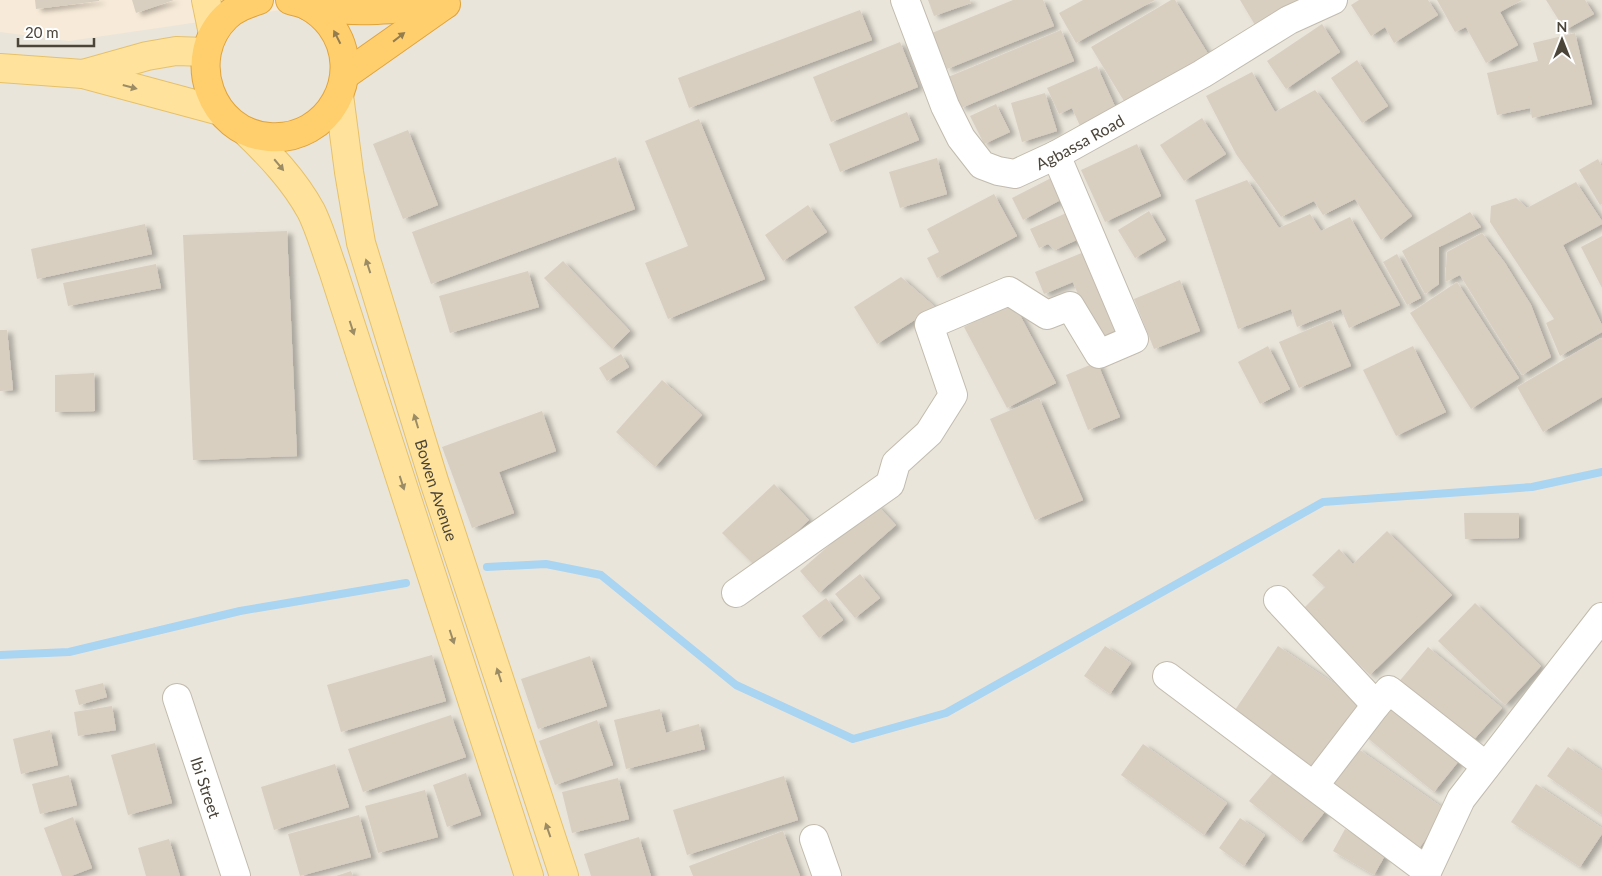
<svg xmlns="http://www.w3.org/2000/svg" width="1602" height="876" viewBox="0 0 1602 876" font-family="Lato,sans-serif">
<defs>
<filter id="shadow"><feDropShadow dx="5.5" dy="3" stdDeviation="2.5" flood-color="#0004"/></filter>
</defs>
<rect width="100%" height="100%" fill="#f6f3ec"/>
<rect fill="#eae5da" x="0" y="0" width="1602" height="876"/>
<polygon fill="#f7ead8" points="0,0 350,0 69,41 0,32"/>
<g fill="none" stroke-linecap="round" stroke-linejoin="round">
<g stroke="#a9d4f2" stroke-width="8">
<polyline points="487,567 546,564 601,575 736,685 853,739 946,713 1323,502 1532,487 1602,472"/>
<polyline points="0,655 69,652 240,611 406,583"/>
</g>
</g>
<g fill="#d8cfc1" filter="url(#shadow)">
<polygon points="35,0 99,0 99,1 36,9"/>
<polygon points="132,0 174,0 136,13"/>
<polygon points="928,0 970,0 971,3 934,16"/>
<polygon points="1013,0 1043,0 1054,26 947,69 932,33"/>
<polygon points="1083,0 1155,0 1076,43 1059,13"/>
<polygon points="1171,0 1175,0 1210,57 1127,106 1091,47"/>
<polygon points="1240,0 1306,0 1258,30"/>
<polygon points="1359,0 1428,0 1438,15 1394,43 1385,27 1371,36 1351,5"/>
<polygon points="1437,0 1522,0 1500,12 1518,45 1486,63 1466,27 1455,32"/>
<polygon points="1546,0 1585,0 1594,14 1565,30"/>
<polygon points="860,10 872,40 689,108 678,78"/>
<polygon points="1322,24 1340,52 1286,89 1267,61"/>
<polygon points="1061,30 1074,61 961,108 948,77"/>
<polygon points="1575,33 1592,104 1532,118 1530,108 1497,115 1487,73 1538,61 1533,43"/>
<polygon points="900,42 918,87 831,122 813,77"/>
<polygon points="1357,60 1388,106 1362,123 1331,78"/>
<polygon points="1097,66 1118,113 1081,128 1072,108 1059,114 1047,88"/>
<polygon points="1252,72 1275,112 1315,90 1412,216 1381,240 1355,199 1323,215 1314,201 1281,217 1236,154 1206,96"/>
<polygon points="1045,93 1057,131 1022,142 1011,103"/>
<polygon points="996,104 1010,132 984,144 970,116"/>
<polygon points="907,112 919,140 840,172 829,144"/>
<polygon points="1202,118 1226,154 1184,181 1160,145"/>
<polygon points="699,119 765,279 668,319 645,263 688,246 645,141"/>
<polygon points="408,130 438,205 403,219 373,144"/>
<polygon points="1137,144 1161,196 1105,222 1081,170"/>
<polygon points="616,157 635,209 431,284 412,232"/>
<polygon points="937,158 947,194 900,208 889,172"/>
<polygon points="1598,159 1602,167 1602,204 1600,205 1579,170"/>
<polygon points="1057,175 1068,196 1023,220 1012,198"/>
<polygon points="1247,180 1279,228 1310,214 1321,231 1350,217 1400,305 1349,328 1341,309 1297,327 1291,309 1238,329 1195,200"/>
<polygon points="1576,182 1602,221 1602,224 1563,245 1602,325 1602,332 1560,356 1546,323 1554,319 1490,222 1491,206 1516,198 1527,208"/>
<polygon points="994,194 1017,236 937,278 927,258 939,252 927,229"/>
<polygon points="808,205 827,232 783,261 765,235"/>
<polygon points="1071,211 1083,237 1055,250 1048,244 1039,248 1030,229"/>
<polygon points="1149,211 1166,240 1135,258 1118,230"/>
<polygon points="1470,212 1481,227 1439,247 1439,284 1425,294 1402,251"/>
<polygon points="145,224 152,254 37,279 31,249"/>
<polygon points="287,231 297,456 193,460 183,235"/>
<polygon points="1482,233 1505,263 1531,305 1551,357 1522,375 1460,275 1445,282 1447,252"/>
<polygon points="1602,236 1602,288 1581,247"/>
<polygon points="1089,250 1121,328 1096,339 1073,282 1044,294 1035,272"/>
<polygon points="1397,254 1421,298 1407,305 1383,262"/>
<polygon points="563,261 630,331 612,349 544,278"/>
<polygon points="156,264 161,288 68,306 63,283"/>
<polygon points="528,271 539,307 450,333 439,296"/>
<polygon points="901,277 935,307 877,344 854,307"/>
<polygon points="1180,280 1200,331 1154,349 1134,299"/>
<polygon points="1457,282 1519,378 1471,409 1410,313"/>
<polygon points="1013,302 1056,383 1007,408 964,327"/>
<polygon points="1331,320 1351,366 1299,388 1279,342"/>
<polygon points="0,330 7,330 13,390 0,391"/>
<polygon points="1601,338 1602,340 1602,397 1543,432 1517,387"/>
<polygon points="1268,346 1290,389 1260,404 1238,362"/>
<polygon points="1413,346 1446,412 1396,436 1363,370"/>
<polygon points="621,354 629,367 607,381 599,368"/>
<polygon points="1097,362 1120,417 1088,430 1066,375"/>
<polygon points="94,373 95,411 55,412 55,375"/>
<polygon points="662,380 702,415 655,467 616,432"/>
<polygon points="1039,398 1083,500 1035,520 990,419"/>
<polygon points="542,411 556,451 499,472 514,513 472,528 442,447"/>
<polygon points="774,484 809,520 758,569 722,533"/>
<polygon points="876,504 896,525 819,593 800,571"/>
<polygon points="1464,513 1519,513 1519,538 1465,539"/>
<polygon points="1387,531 1452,595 1370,675 1303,609 1325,587 1312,575 1339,549 1353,564"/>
<polygon points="860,574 880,598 855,618 835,594"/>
<polygon points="826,598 843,620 819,638 802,616"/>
<polygon points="1475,603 1541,666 1505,705 1438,641"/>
<polygon points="1105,646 1131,663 1110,694 1084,676"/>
<polygon points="1278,646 1363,703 1318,770 1233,713"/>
<polygon points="1428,647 1502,708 1470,744 1397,684"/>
<polygon points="432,655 446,701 341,732 327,685"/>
<polygon points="590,656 607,706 538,729 521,679"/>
<polygon points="103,683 107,697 79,705 75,690"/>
<polygon points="1394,702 1462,757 1434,792 1365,736"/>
<polygon points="112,706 116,730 78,736 74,712"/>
<polygon points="660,709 666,733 699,724 705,749 626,769 614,720"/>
<polygon points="451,715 466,757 363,792 348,749"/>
<polygon points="597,720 613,765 555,785 539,741"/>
<polygon points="50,730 58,765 21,774 13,739"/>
<polygon points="155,743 172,803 128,815 111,755"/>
<polygon points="1143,744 1227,803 1204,835 1121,775"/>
<polygon points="1568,747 1602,771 1602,815 1547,776"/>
<polygon points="1357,748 1446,810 1418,850 1329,788"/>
<polygon points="335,764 349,807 274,830 261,787"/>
<polygon points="1276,769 1327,809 1301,842 1249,801"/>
<polygon points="466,773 481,815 447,827 433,785"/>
<polygon points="69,775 77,805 40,814 32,784"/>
<polygon points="784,776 798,820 687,855 673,810"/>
<polygon points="618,778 629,819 572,833 562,792"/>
<polygon points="1536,784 1602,828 1602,834 1580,867 1511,822"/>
<polygon points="425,790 438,837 378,853 365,806"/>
<polygon points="359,815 371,857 300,876 288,834"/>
<polygon points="73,817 92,868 71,876 62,876 44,828"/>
<polygon points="1240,818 1265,835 1244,866 1219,848"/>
<polygon points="1345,829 1387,852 1374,875 1333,851"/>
<polygon points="783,831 800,876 693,876 689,866"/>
<polygon points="639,837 651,876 591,876 584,854"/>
<polygon points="169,839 180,876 146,876 138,848"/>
<polygon points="351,871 353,876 336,876"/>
</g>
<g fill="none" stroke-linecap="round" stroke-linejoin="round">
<g stroke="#c2bbae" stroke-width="30">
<g id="minor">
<path id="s1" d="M905,0L945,106L961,138L982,165L998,171L1015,174L1056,155L1202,74L1289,20L1333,0"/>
<polyline points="736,593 890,484 896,463 929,433 953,395 929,325 1009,291 1047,315 1070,306 1099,354 1134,339 1056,155"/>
<polyline points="1278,600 1376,705 1389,690 1486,766"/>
<polyline points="1167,676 1427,871"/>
<path id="s2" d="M177,698L236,876"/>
<polyline points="1314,786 1376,705"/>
<polyline points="814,839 827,876"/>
<polyline points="1425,876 1461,799 1602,617"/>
</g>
</g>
<g stroke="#e6c16a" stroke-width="30">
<g id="major">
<polyline points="206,0 213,34"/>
<polyline points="0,68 83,74 220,111"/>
<polyline points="83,74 147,56 176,51 206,52"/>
<path id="s3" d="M339,95L349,172L361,243L434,481L564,876"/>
<path d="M245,131C270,155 294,180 311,211C320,229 326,251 333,270L529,876"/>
</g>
</g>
<g stroke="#e0a43c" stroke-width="30">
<g id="highway">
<path d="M259,0C247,4 235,8 226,17C184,58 211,133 269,137C329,142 366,74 331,26C325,18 317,11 308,6C303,3 296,2 290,0"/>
<path d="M308,6C355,14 400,9 446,4"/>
<polyline points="345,75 443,6"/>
</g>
</g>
<use href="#minor" stroke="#fff" stroke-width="28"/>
<use href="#major" stroke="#ffe39c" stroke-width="28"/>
<use href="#highway" stroke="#ffcf6e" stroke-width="28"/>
</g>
<defs><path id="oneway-solid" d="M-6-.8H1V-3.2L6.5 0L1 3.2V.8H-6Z" transform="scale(1.25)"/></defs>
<g fill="#937c4e">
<use href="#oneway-solid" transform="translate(337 37) rotate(-117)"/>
<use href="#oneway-solid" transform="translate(399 37) rotate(-38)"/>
</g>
<g fill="#9c8c66">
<use href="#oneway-solid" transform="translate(130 87) rotate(15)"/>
<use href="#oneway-solid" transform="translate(279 165) rotate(50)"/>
<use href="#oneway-solid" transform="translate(368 266) rotate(-108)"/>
<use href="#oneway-solid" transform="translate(352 328) rotate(72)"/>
<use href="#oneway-solid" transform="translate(416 421) rotate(-107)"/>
<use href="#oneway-solid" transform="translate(402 483) rotate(72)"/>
<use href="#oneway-solid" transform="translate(452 637) rotate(72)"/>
<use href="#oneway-solid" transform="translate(499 675) rotate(-108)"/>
<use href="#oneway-solid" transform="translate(548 830) rotate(-109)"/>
</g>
<g text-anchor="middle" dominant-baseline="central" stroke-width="5" stroke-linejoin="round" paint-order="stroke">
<g font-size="16" fill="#4b4439" stroke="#fff">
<text stroke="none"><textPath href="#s1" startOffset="290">Agbassa Road</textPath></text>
<text stroke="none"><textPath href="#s3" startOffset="408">Bowen Avenue</textPath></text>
<text stroke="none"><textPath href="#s2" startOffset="94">Ibi Street</textPath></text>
</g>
</g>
<g transform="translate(1562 40)" stroke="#ffffff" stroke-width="4" paint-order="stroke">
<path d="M0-4L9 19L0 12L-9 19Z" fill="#4b4439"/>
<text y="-8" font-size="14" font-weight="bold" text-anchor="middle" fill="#4b4439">N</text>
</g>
<path d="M18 38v8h76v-8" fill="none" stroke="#4b4439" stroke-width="2.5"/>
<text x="25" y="38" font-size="15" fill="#4b4439" stroke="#ffffff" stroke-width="4" paint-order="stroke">20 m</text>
</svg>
